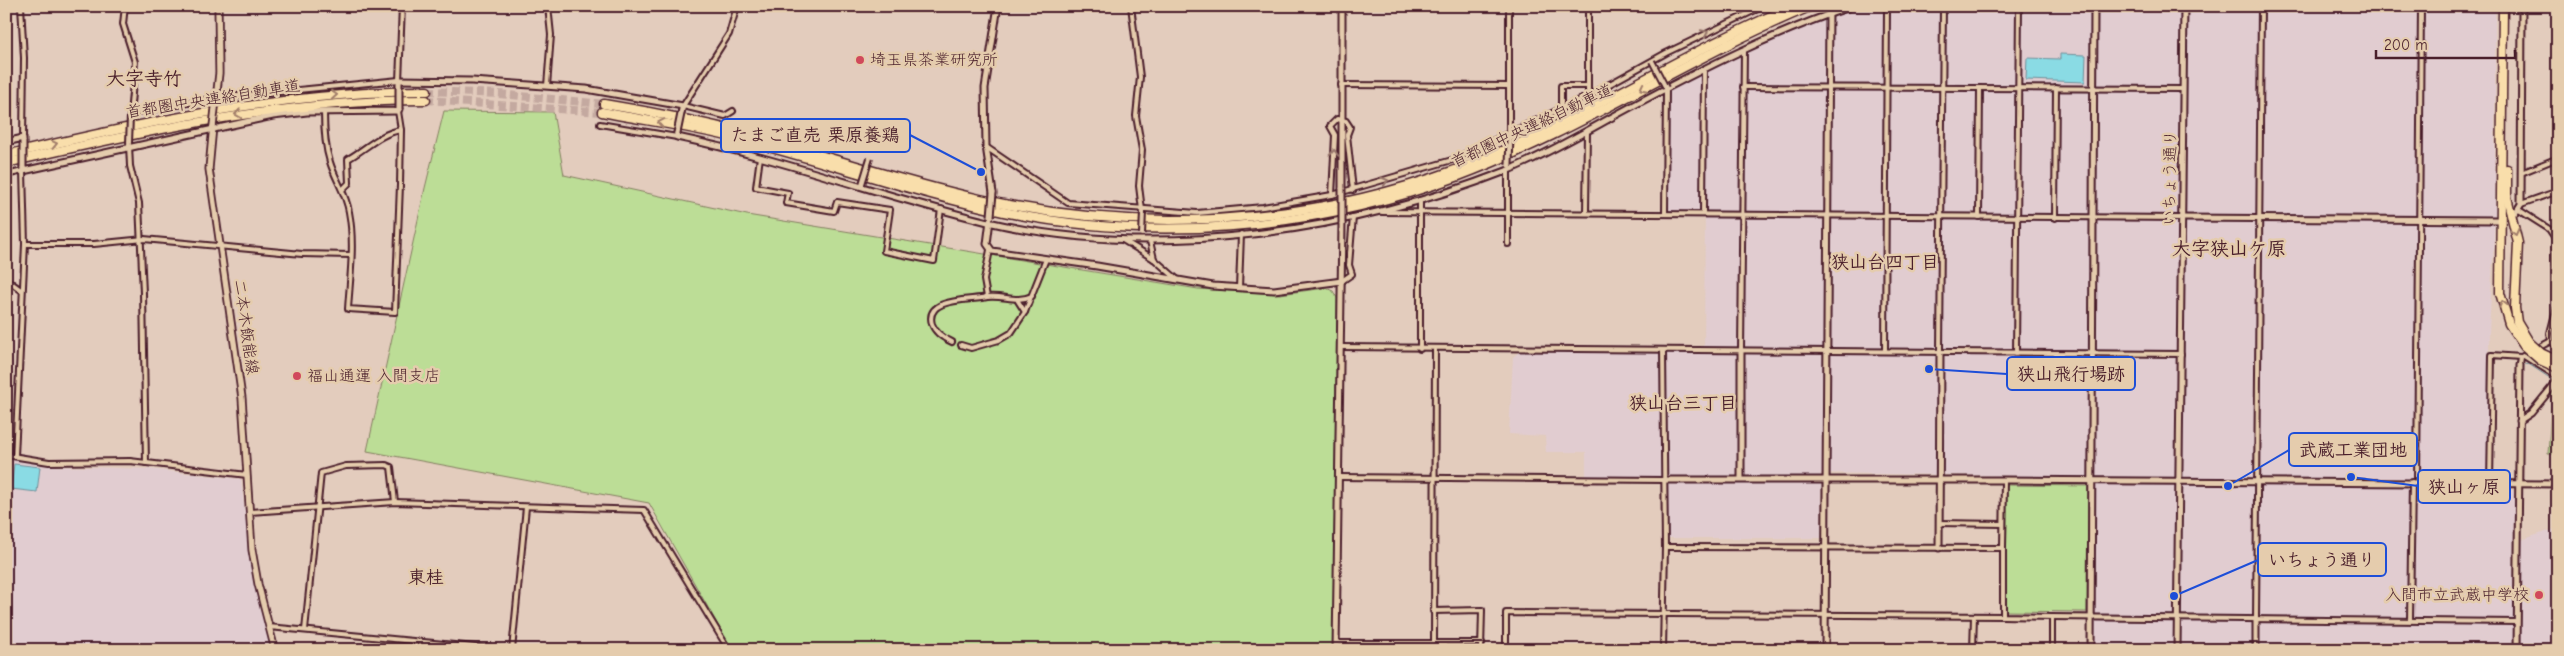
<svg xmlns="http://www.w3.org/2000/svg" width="2564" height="656" viewBox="0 0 2564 656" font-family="'Comic Neue','Klee One',sans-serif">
<rect width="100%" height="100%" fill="#e3ccbd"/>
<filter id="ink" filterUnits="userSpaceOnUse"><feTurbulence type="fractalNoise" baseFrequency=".02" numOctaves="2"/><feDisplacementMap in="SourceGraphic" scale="10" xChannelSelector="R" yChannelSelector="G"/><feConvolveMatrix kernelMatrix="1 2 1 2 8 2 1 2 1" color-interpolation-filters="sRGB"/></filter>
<g filter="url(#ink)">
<g fill="#e1ccd0">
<polygon points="1859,6 2495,6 2495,217 2489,333 2489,486 2510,487 2514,492 2513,618 2413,619 2412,624 2513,625 2513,650 2094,650 2095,477 1821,473 1821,538 1666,538 1666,478 1586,477 1586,452 1546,452 1545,436 1509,434 1513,357 1519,352 1704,352 1705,213 1667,211 1668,90 1756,47"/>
<polygon points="6,458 53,466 148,469 241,479 251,566 272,650 28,650 6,648"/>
<polygon points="2558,528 2558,650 2520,650 2521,540"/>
<polygon points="1338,645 1426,645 1431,650 1339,650"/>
</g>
<g fill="#bcdd96" stroke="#837e60">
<polygon points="444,111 553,112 564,175 747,215 1198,289 1280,294 1326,288 1333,291 1337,298 1333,650 732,650 649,503 367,451 425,188"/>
<polygon points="2558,387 2558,454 2548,454 2552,395"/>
<polygon points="2007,485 2088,486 2087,612 2006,611"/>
</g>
<g fill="#8adbe4" stroke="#70909a">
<polygon points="2060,54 2086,55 2085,82 2026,80 2027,58 2060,59"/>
<polygon points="14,464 40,467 37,492 11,489"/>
</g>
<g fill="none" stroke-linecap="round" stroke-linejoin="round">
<polyline stroke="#70909a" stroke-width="1" points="2524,365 2527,363 2553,380"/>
<polyline stroke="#c4a9a0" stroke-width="4" stroke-dasharray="4 2" stroke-linecap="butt" points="952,342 961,345"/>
<g stroke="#c4a9a0" stroke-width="8" stroke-dasharray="8 4" stroke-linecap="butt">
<polyline points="427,91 499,94 604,104"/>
<polyline points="426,100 602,112"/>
</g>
<g stroke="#4a1f2b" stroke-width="8">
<g id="minor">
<polyline points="21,6 24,58 23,138"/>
<polyline points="125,6 123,24 135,62 130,114"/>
<polyline points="1131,6 1140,77 1136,116 1142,150 1139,186 1142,210"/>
<polyline points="399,81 402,6"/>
<polyline points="1341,85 1509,86"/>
<polyline points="547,86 551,35 548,6"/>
<polyline points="1743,87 2183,89"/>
<polyline points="1588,96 1588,6"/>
<polyline points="1561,109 1561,86 1587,86"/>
<polyline points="733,111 725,116 683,106 729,34 737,6"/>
<path d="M324,112C324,128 325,146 330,162C335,179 346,193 349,212C355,243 350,277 348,309L395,312L400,185L401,130L398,111"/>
<polyline points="131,113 217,98 399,80"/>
<polyline points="600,124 677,137"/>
<polyline points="1509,134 1509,6"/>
<polyline points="129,145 130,166 139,203 143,293 146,463"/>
<polyline points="986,147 1068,203 1197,213 1263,207 1332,195 1452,160 1588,96 1666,53 1764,6"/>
<polyline points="760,157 756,187 788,193 786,203 834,211 837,202 890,210 884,251 934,261 941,209"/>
<polyline points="2521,173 2558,158"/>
<polyline points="6,175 23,171 25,244 15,456"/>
<path d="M343,189L349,183L348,159C366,149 380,133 401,130"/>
<polyline points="1332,195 1335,135 1330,126 1337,119 1346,121 1350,127 1347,135 1353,190"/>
<polyline points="1420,201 1420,349"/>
<polyline points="2521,204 2558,191"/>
<polyline points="2519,210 2549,229 2555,238 2557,306 2550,333 2551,341 2558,351"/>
<polyline points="1382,212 2182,218"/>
<polyline points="1586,213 1587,131"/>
<polyline points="1665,214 1666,89"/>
<polyline points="1703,214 1704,69"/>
<polyline points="1979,217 1980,89"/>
<polyline points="2055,218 2056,88"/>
<polyline points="1121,239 1154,259 1178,280"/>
<polyline points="1150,241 1154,259"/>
<polyline points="25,244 94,244 144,239 302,254 351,255"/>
<polyline points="1508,244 1508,170"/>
<polyline points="6,279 21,290"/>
<polyline points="1342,281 1352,274 1349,265 1353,217"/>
<polyline points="1239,288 1241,234"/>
<path d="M987,297C1005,295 1015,303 1032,296"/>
<polyline points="1018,301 1025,312"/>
<path d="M952,342C943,338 935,333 932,324C924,297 971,301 987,297L984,280L990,250"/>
<polyline points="961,345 971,348 999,340 1011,333 1025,312 1046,259"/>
<polyline points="1340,347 2181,354"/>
<polyline points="1741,351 1744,50"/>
<polyline points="1885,351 1887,6"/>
<polyline points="1940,351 1943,6"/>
<polyline points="2016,353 2019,6"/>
<polyline points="2524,356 2558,377"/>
<polyline points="2520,365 2521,357 2551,341"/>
<polyline points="6,455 49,462 130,461 247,475"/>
<polyline points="1338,477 1664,480"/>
<polyline points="2417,482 2421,6"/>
<polyline points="2490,483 2492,355 2521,357"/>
<polyline points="250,512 395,502 644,510 729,650"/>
<polyline points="1939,523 2003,524"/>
<polyline points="1665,547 2003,548 2003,616 2052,617 2052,650"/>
<polyline points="2003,548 2004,480"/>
<polyline points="1433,611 1482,610 1481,650"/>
<polyline points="2052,617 2517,622"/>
<polyline points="2256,619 2261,6"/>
<polyline points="2410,620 2412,482"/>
<polyline points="269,627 506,650"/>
<polyline points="305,630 321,473 346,466 386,465 391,467 395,502"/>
<polyline points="1336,643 1482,643"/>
<polyline points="1434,643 1435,349"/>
<polyline points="512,650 526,507"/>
<polyline points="1506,650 1506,613 2003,616"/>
<polyline points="1663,650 1665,547 1663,350"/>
<polyline points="1973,650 1974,616"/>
</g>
</g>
<g stroke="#4a1f2b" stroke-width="9">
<g id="tertiary">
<polyline points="399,80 472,81 586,89 683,106 682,109"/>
<path d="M677,133V137C783,159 884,197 988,222C1155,261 1348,233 1506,171C1548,154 1588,130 1627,109C1700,70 1774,32 1853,6"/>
<polyline points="6,142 23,138 23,142"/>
<polyline points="23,167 23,171 273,116 307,112 398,111 399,109"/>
<polyline points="1342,189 1342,6"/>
<polyline points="993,193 986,146 985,88 998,6"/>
<polyline points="2516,212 2521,204 2522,6"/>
<polyline points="2182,218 2497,220"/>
<polyline points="990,220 987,244 992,251 1097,266 1213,286 1274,290 1342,281"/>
<polyline points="2519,421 2531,413 2558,380"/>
<polyline points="1741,479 1741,351"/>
<polyline points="1664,480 2004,480 2558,484"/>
<polyline points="1939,548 1940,351"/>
<polyline points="2256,619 2256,650"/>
<polyline points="1336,650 1342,223"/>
<polyline points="1434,650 1434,643"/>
<polyline points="1825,650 1829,6"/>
<polyline points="2091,650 2094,6"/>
<polyline points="2177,650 2184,6"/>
<polyline points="2517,650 2520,365"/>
</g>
</g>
<g stroke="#4a1f2b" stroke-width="9">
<g id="secondary">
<polyline points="216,100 219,73 218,6"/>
<polyline points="213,126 209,169 242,398 252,550 258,584 275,650"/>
</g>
</g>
<g stroke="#4a1f2b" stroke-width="11">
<g id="motorway">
<polyline points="2503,6 2500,293 2509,324 2524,346"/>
<path d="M604,104C653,112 702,122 751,135C827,156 903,182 980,199C1137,234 1304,226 1455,170C1573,126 1678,54 1794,6"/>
<path d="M602,112C643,120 686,126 727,136C820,159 910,192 1004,212C1153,243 1313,230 1456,177C1580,131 1690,56 1812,6"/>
<path d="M6,155C145,122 283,92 427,91"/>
<path d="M6,163C148,130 279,101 426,100"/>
<polyline points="2507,169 2507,197 2518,243 2515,308 2517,322 2529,342"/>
</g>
</g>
<use href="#minor" stroke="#e5ccad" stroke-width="4"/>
<use href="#tertiary" stroke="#e5ccad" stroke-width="5"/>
<use href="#secondary" stroke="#e5ccad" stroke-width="5.5"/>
<use href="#motorway" stroke="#f9deab" stroke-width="8"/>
<g stroke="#4a1f2b" stroke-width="8" stroke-linecap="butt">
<g id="minor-bridge">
<polyline points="1652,61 1666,88"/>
<polyline points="129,143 130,116"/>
<polyline points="862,184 870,158"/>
<polyline points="1142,234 1143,212"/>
</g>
</g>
<g stroke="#4a1f2b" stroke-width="9" stroke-linecap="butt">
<g id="tertiary-bridge">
<polyline points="399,83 399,109"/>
<polyline points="677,133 682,109"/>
<polyline points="23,142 23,167"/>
<polyline points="1509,165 1510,136"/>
<polyline points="1342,189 1342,223"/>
<polyline points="991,216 993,193"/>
</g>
</g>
<g stroke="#4a1f2b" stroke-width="9" stroke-linecap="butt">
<polyline id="secondary-bridge" points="213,126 216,100"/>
</g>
<g stroke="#4a1f2b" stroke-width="11" stroke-linecap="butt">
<g id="motorway-bridge">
<polyline points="2529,342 2541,353 2558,361"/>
<polyline points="2524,346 2540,360 2558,368"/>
</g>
</g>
<use href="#minor-bridge" stroke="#e5ccad" stroke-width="4"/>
<use href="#tertiary-bridge" stroke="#e5ccad" stroke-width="5"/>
<use href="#secondary-bridge" stroke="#e5ccad" stroke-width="5.5"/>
<use href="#motorway-bridge" stroke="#f9deab" stroke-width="8"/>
</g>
<defs><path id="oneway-chevron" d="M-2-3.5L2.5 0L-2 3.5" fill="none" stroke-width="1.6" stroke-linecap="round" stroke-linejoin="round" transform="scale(1.25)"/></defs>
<g stroke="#98766c">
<use href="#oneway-chevron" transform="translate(1705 33) rotate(-26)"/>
<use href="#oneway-chevron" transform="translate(1334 153) rotate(-87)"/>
<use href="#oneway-chevron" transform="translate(1385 181) rotate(-16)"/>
</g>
<g stroke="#a27e6b">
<use href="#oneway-chevron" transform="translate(1643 88) rotate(152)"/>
<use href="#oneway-chevron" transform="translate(334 95) rotate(-5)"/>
<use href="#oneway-chevron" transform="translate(238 114) rotate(172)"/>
<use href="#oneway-chevron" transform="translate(661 123) rotate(-170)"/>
<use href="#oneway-chevron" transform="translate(54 144) rotate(-13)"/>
<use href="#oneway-chevron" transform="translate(2515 232) rotate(76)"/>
<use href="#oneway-chevron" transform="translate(2503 304) rotate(-104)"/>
</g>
</g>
<g fill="#d1495b" stroke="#e5ccad" stroke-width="2">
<circle cx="860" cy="60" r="5"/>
<circle cx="297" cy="376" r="5"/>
<circle cx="2539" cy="595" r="5"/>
</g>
<g text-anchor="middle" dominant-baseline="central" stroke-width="5" stroke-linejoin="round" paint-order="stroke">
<g font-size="16" fill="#4a1f2b" stroke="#e5ccad" text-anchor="start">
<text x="870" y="60">埼玉県茶業研究所</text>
<text x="307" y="376">福山通運 入間支店</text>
<text x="2529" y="595" text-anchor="end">入間市立武蔵中学校</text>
</g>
<g font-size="16" fill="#4a1f2b" stroke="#e5ccad">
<text transform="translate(213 99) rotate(-9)">首都圏中央連絡自動車道</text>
<text transform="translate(1532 126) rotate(-25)">首都圏中央連絡自動車道</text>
<text transform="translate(2170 178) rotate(-89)">いちょう通り</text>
<text transform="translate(246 327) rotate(82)">二本木飯能線</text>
</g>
<g font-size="18" font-weight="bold" fill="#4a1f2b" stroke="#e5ccad">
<text x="1885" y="262">狭山台四丁目</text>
<text x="1683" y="403">狭山台三丁目</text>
<text x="426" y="577">東桂</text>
</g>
<g font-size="19" font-weight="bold" fill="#4a1f2b" stroke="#e5ccad">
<text x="144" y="79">大字寺竹</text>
<text x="2229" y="249">大字狭山ケ原</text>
</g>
</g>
<path fill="none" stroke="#1d4ed8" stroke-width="2" d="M981 172L910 135M1929 369L2007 374M2228 486L2289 450M2351 477L2418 486M2174 596L2258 560"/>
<g fill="#1d4ed8" stroke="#e5ccad" stroke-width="2">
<circle cx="981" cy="172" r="5"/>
<circle cx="1929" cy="369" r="5"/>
<circle cx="2228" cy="486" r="5"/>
<circle cx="2351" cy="477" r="5"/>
<circle cx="2174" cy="596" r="5"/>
</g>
<g fill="#e5ccad" stroke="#1d4ed8" stroke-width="2">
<rect x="721" y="119" width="189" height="33" rx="5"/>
<rect x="2007" y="357" width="128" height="33" rx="5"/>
<rect x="2289" y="433" width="128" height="33" rx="5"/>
<rect x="2418" y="470" width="92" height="33" rx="5"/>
<rect x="2258" y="543" width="128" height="33" rx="5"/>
</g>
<g font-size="18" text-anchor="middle" font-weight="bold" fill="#4a1f2b">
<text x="815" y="141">たまご直売 栗原養鶏</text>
<text x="2071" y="380">狭山飛行場跡</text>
<text x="2353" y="456">武蔵工業団地</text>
<text x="2464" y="493">狭山ヶ原</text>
<text x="2322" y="566">いちょう通り</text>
</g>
<rect width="2564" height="656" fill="none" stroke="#e5ccad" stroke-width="25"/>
<rect x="12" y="12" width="2539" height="631" fill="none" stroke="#4a1f2b" stroke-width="2" filter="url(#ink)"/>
<path d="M2376 50v8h139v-8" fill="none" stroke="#4a1f2b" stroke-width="2.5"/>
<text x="2384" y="50" font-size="15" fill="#4a1f2b" stroke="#e5ccad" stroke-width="4" paint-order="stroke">200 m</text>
</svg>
